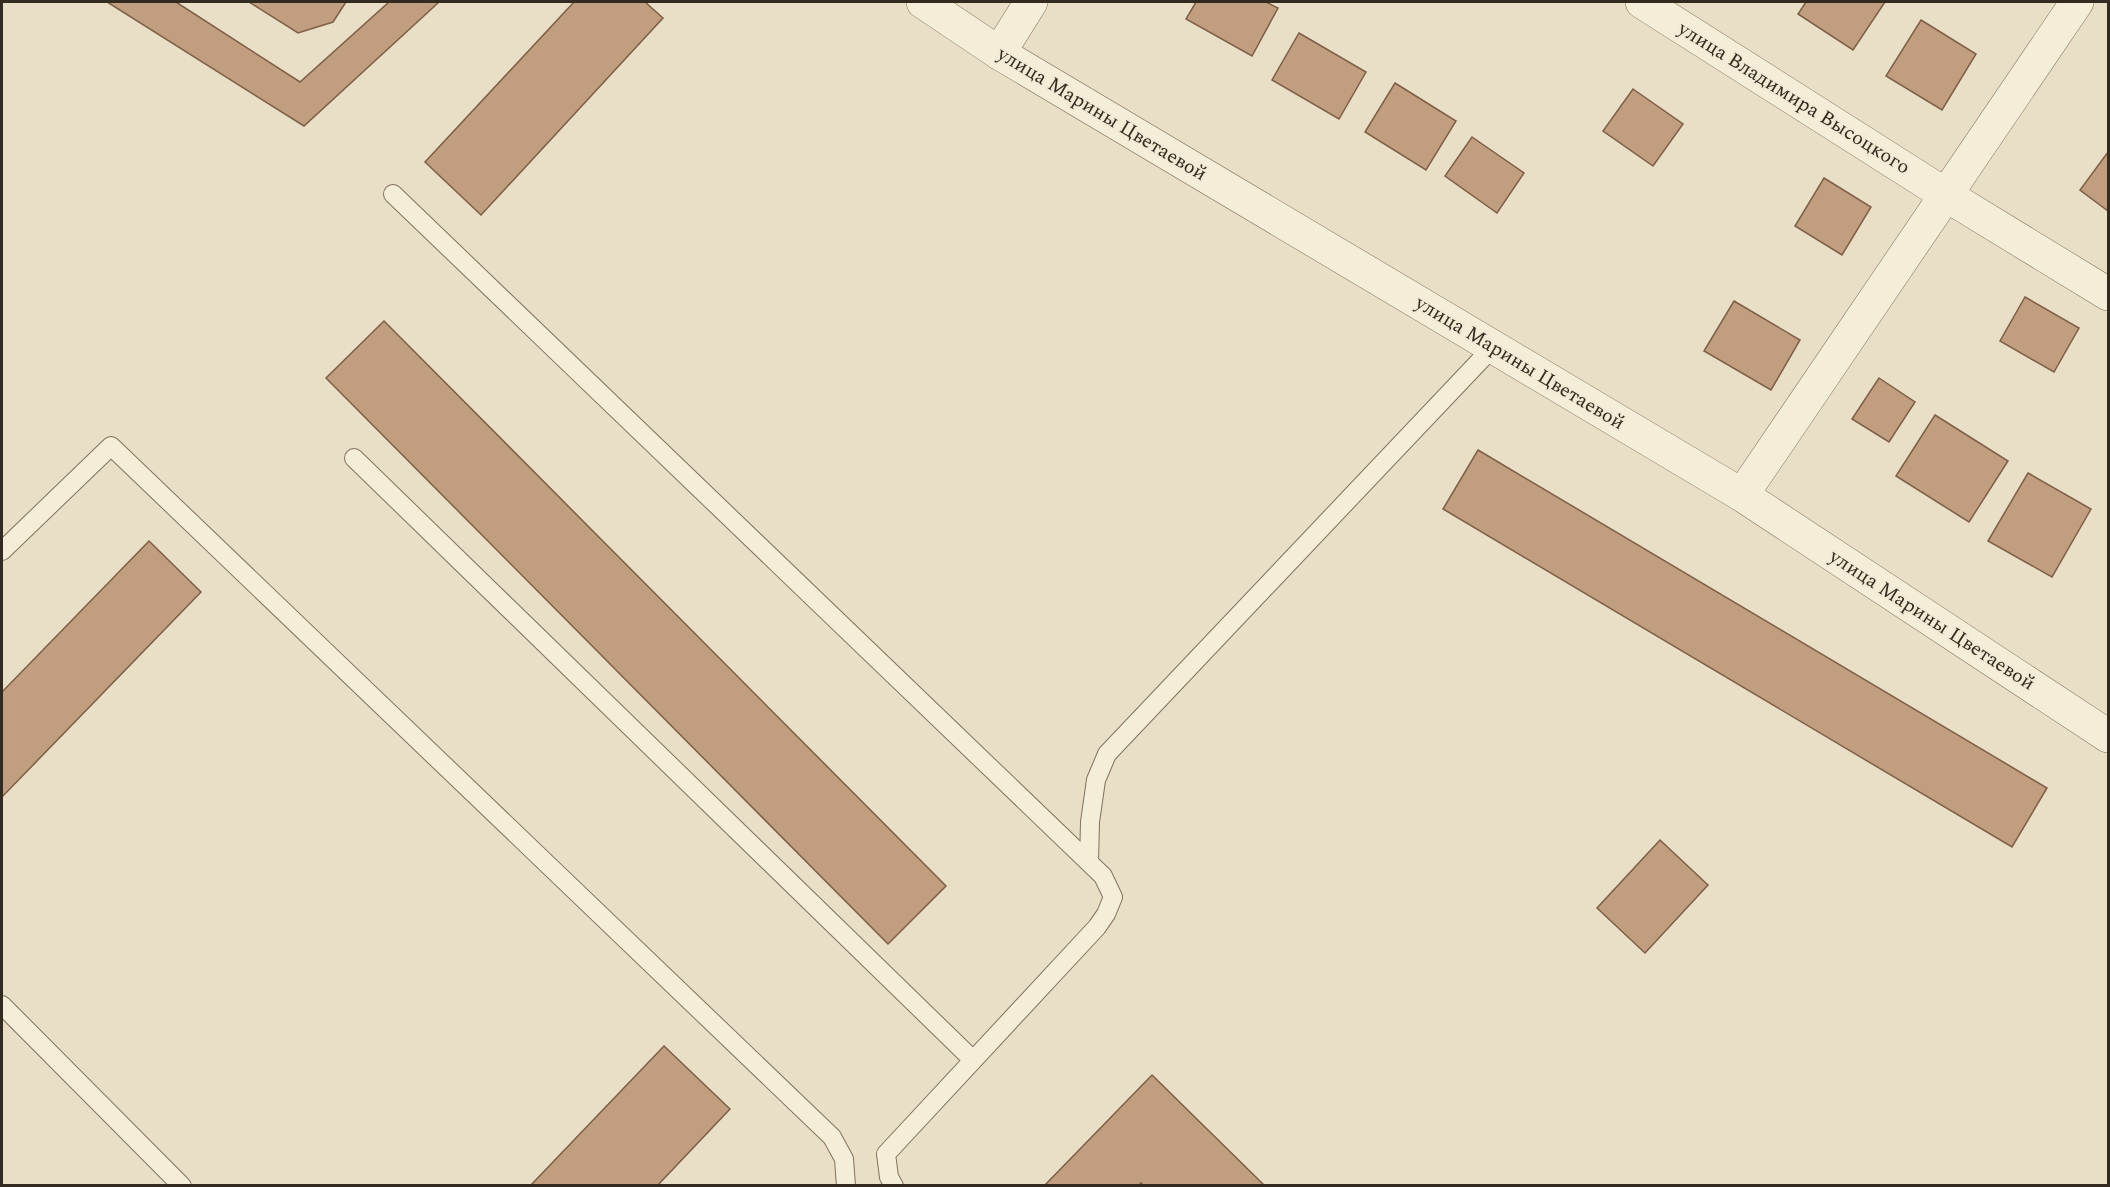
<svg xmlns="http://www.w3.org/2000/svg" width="2110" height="1187" viewBox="0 0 2110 1187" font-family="Spectral,serif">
<rect width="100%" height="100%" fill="#e8dfc6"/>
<g fill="#c29e80" stroke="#7e5e46" stroke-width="1.5">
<polygon points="107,2 176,2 300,82 389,2 439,2 304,126"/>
<polygon points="249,2 346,2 333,22 298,33"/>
<polygon points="574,2 645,2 663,18 481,215 425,162"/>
<polygon points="1196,2 1266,2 1278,8 1252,56 1186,19"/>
<polygon points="1806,2 1885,2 1853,50 1798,14"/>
<polygon points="1921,20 1976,54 1942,110 1886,76"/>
<polygon points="1299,33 1366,72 1339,119 1272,80"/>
<polygon points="1395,83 1456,121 1426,170 1365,132"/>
<polygon points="1633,89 1683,124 1653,166 1603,131"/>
<polygon points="1472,137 1524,173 1497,213 1445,176"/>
<polygon points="2108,152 2108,211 2080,190"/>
<polygon points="1824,178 1871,207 1842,255 1795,226"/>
<polygon points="2025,297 2079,328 2054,372 2000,341"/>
<polygon points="1734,301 1800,340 1771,390 1704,351"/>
<polygon points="384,321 946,886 888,944 326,378"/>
<polygon points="1879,378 1915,402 1889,442 1852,419"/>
<polygon points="1935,415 2008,461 1969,522 1896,476"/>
<polygon points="1478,450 2047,788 2012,847 1443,509"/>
<polygon points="2028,473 2091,509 2052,577 1988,541"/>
<polygon points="149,541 201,592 2,797 2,692"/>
<polygon points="1660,840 1708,885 1645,953 1597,908"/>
<polygon points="664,1046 730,1109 657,1186 530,1186"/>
<polygon points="1152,1075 1265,1186 1143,1186 1141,1183 1138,1186 1044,1186"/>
</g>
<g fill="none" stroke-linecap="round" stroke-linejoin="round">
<g stroke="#81725e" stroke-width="20">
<g id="service">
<polyline points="393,194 1103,876 1113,897 1106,914 1097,927 886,1154 889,1177 894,1186"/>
<polyline points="354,458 973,1060"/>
<polyline points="2,551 111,446 832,1137 844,1159 846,1186"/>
<polyline points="1089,862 1090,822 1096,780 1107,754 1493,347"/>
<polyline points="2,1005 182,1186"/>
</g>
</g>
<g stroke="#81725e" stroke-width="34">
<g id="minor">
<polyline points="923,2 999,53 1742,495 2108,736"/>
<polyline points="1642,2 1946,195 2108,294"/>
<polyline points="999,53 1031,2"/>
<polyline points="1742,495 2077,2"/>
</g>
</g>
<use href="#service" stroke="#f4edd8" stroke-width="18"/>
<use href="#minor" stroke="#f4edd8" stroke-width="33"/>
</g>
<g text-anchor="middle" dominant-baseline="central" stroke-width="4.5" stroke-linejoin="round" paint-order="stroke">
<g font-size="20" fill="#332a20" stroke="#f1ead4">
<text transform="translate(1794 98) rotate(32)">улица Владимира Высоцкого</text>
<text transform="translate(1102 114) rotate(31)">улица Марины Цветаевой</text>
<text transform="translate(1520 363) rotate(31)">улица Марины Цветаевой</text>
<text transform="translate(1932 620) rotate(33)">улица Марины Цветаевой</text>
</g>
</g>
<rect width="2110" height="1187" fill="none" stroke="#332a20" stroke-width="6"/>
</svg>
